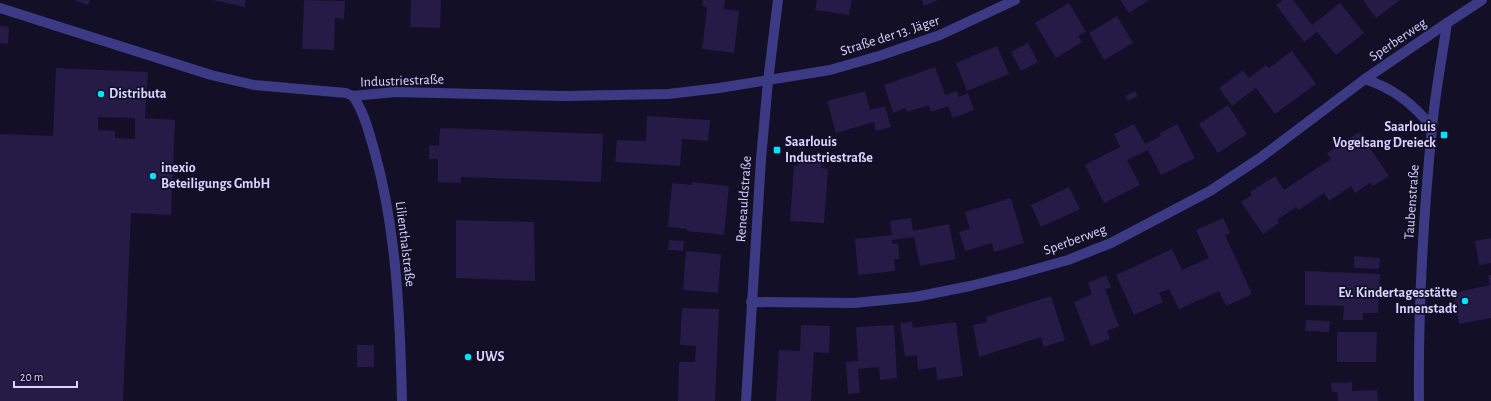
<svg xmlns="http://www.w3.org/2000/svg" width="1491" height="401" viewBox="0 0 1491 401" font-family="'Alegreya Sans',sans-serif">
<rect width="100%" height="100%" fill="#130f26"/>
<g fill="#241b47" fill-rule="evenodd">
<polygon points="73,0 90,0 88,5"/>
<polygon points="213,0 246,0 244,7"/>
<polygon points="304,0 345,1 344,19 335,18 334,50 302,49"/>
<polygon points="411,0 441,0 440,28 410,27"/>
<polygon points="703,0 725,0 724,9 739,11 734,53 702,49 707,7 702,6"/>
<polygon points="817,0 852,0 849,15 815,10"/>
<polygon points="922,0 938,0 924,6"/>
<polygon points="1120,0 1149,0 1129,13"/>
<polygon points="1283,0 1293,0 1312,25 1340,3 1364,33 1336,55 1317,32 1304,42 1276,5"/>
<polygon points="1363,0 1400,0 1376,18"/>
<polygon points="1069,3 1086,32 1078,36 1082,42 1056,58 1035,23"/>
<polygon points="1117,16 1133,43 1104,60 1089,33"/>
<polygon points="0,26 9,27 8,44 0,43"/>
<polygon points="1028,43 1038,62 1021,71 1011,52"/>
<polygon points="997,46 1009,74 967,91 956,63"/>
<polygon points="1292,51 1316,84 1275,114 1256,88 1232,106 1219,88 1243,70 1249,78 1266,65 1269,68"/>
<polygon points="935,67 945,95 957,91 959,97 968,93 974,110 953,118 948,106 931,112 929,105 907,112 905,108 893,113 884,85"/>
<path d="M56,68L148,72L145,118L175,120L171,215L131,213L123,401H0V134L53,136ZM98,117L135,118V139L115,138V131L98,130Z"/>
<polygon points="865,91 870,110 885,106 891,127 876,131 874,122 836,133 827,101"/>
<polygon points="1135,91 1138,96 1128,101 1125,96"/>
<polygon points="1228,105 1247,134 1218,153 1199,124"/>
<polygon points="647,116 710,120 708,141 682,139 680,166 615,162 617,140 646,141"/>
<polygon points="1134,124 1145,144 1161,136 1160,133 1177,124 1195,158 1161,175 1148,150 1127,160 1140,185 1104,203 1085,165 1120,147 1114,134"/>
<polygon points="440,128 603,134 601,182 461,177 461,183 438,182 438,159 429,159 429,145 439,146"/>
<polygon points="1359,132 1389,176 1373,186 1370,183 1355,193 1351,186 1329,201 1324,193 1299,210 1296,207 1277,220 1279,223 1263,234 1241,202 1252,195 1250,192 1275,176 1284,190 1331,159 1327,153"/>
<polygon points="799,156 822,158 821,168 828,169 824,223 790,221 794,166 798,166"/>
<polygon points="692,182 729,186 724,235 687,231 687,229 668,227 672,183 692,185"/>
<polygon points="1069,187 1080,209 1041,227 1031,205"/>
<polygon points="1011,198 1024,243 994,252 992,243 965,251 959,232 970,229 965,212"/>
<polygon points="911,218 913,231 949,224 956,259 920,266 914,237 892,240 892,244 898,243 899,259 894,259 895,271 858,275 855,239 892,235 890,221"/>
<polygon points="1223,218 1230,233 1225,235 1252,294 1226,306 1219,291 1179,309 1169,289 1159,293 1163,302 1134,315 1116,275 1172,249 1182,270 1209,258 1196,230"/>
<polygon points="456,220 534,222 535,281 456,278"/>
<polygon points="1491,238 1491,263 1479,265 1475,241"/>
<polygon points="669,240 684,241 683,251 668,250"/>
<polygon points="686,251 721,254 718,293 683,290"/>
<polygon points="1354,256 1380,258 1379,269 1354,268"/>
<polygon points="1305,271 1380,274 1378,313 1363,313 1363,320 1343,320 1344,306 1305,305"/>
<polygon points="1106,275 1111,287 1105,289 1119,326 1107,331 1110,339 1091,346 1074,302 1092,294 1088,283"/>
<polygon points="1488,275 1491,275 1491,318 1459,324 1453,293 1490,285"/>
<polygon points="1051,296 1065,340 1044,347 1041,337 979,357 973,325 987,322 986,317"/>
<polygon points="682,308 719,309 715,401 678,401 679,362 695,362 696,346 680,345"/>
<polygon points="1306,320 1330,321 1329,332 1305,331"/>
<polygon points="912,322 913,328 956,322 963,376 937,380 936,367 918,370 917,355 905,357 900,323"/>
<polygon points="801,325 830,326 829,353 814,352 811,401 776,401 779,350 800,351"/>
<polygon points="894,325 897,378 880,380 879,367 858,369 860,393 848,394 846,362 858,361 856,327"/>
<polygon points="1337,332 1377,332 1376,362 1337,362"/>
<rect x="357" y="345" width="17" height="22"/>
<polygon points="1352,382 1352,391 1377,390 1378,401 1338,401 1337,392 1332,392 1331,383"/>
</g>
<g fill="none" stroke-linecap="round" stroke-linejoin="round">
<g stroke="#3d3a85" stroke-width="10">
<polyline points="0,8 211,75 254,85 346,93 353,96 395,92 565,96 668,94 719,88 830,70 879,56 940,35 1015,0"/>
<path d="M1365,79C1394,89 1412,103 1432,127"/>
<path d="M353,96C365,114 369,133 375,153C397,233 400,318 402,401"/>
<polyline points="751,302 854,303 915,297 970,286 1018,274 1068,260 1111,243 1210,191 1260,158 1365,79 1447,23"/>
<polyline points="746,401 761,159 768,81 778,0"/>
<path d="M1419,401C1418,310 1423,219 1432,128C1435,93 1442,58 1447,23L1482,0"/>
</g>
</g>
<g fill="#00e5ff" stroke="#130f26" stroke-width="1.5">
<circle cx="101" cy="94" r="4"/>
<rect x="1440" y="131" width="8" height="8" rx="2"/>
<rect x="773" y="146" width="8" height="8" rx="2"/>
<circle cx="153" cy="176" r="4"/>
<circle cx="1465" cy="301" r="4"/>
<circle cx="468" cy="357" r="4"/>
</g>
<g text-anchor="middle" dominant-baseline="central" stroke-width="3.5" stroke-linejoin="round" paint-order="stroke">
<g font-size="14" fill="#d9d4ff" stroke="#130f26">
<text transform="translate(890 36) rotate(-18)">Straße der 13. Jäger</text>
<text transform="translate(1398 40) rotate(-34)">Sperberweg</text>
<text transform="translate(402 81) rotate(-2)">Industriestraße</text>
<text transform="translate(744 199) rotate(-86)">Reneauldstraße</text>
<text transform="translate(1412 202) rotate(-86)">Taubenstraße</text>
<text transform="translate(1075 240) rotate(-20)">Sperberweg</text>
<text transform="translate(405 244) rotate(83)">Lilienthalstraße</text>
</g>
<g font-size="14" font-weight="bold" fill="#d9d4ff" stroke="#130f26" text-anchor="start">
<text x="109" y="94">Distributa</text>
<text x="1436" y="127" text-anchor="end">Saarlouis<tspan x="1436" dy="16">Vogelsang Dreieck</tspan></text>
<text x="785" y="142">Saarlouis<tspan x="785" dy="16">Industriestraße</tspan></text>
<text x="161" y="168">inexio<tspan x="161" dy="16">Beteiligungs GmbH</tspan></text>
<text x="1457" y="293" text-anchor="end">Ev. Kindertagesstätte<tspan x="1457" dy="16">Innenstadt</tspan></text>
<text x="476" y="357">UWS</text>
</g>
</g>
<path d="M14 381v6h63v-6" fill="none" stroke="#d9d4ff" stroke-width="2"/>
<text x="20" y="381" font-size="12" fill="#d9d4ff" stroke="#130f26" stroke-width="3" paint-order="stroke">20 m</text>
</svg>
